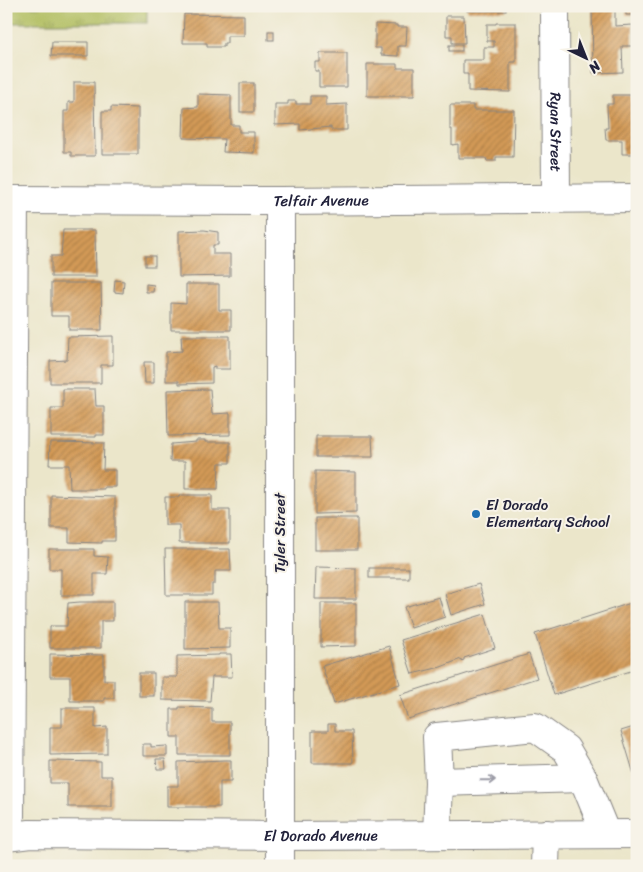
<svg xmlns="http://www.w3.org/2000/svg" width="643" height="872" viewBox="0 0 643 872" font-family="Sriracha,sans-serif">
<defs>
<pattern id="grass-tufts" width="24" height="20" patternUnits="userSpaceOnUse" patternTransform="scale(1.25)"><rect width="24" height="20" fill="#b0bd5f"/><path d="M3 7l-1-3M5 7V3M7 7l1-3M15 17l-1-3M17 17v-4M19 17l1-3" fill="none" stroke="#97a253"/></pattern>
<pattern id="building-hatch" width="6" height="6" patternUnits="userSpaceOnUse" patternTransform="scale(1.25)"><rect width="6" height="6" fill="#d39a56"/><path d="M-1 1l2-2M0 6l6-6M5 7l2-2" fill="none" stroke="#ab7d48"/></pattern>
</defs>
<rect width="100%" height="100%" fill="#f7f3e8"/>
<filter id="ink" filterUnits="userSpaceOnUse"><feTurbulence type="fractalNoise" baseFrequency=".02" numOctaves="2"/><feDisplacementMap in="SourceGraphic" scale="10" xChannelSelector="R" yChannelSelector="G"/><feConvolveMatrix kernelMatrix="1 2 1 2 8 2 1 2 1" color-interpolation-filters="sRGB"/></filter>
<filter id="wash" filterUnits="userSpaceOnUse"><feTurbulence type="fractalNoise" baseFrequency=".0096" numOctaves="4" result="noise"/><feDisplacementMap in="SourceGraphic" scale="20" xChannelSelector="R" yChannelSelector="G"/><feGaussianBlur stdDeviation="1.12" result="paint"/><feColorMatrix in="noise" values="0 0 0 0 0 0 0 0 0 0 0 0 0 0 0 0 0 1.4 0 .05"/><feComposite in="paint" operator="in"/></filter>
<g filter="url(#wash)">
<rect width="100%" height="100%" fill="#ebe6ca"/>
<rect fill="url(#grass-tufts)" stroke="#69704d" x="6" y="6" width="141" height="17"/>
<g id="blocks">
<g fill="url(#building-hatch)">
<rect x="467" y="6" width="39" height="5"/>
<polygon points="592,6 615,6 615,26 633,25 633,46 622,46 623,72 593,73"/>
<polygon points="626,6 635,6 634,15 626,15"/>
<polygon points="184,14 244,15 244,36 227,36 227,43 224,43 224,47 207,47 207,43 183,43"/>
<polygon points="446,16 464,16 465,43 452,43 452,36 446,36"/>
<polygon points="496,23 516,23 516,62 510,62 510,92 468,91 468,74 463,74 463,60 484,60 484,47 494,47 494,41 487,41 487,24 496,24"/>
<polygon points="375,24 397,25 397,27 407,27 406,46 398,46 398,56 381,55 381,48 375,48"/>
<rect x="268" y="31" width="6" height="9"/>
<polygon points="52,42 88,42 88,56 51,56"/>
<rect x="449" y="45" width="13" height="6"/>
<polygon points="320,53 347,53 347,87 319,87 319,71 315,71 315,62 320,62"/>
<polygon points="367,64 397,64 397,68 414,68 414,96 367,96"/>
<polygon points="74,82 94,82 95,156 71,156 71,152 64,152 64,111 68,111 68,102 74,102"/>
<rect x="240" y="83" width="14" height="29"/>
<polygon points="198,94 231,95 231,125 239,125 239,132 254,132 254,153 223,152 224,139 183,138 184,108 198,107"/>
<polygon points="613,95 633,95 633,104 637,104 637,154 622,154 622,140 606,140 605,128 608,128 607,104 613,104"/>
<polygon points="310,96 326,96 326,105 347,104 347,130 331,130 331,127 300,130 300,124 275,125 275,104 288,104 288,101 296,101 296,104 310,104"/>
<polygon points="450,105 473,105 473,110 514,110 513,157 496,157 496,161 487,161 486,158 458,158 458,144 452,145 452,129 450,129"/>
<polygon points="111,107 138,108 138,154 102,154 102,111 111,111"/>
<polygon points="63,230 95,230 96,277 51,277 51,256 61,256"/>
<polygon points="204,230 218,232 218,245 213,245 213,254 230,254 230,276 179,277 179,231"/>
<rect x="145" y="256" width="10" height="10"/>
<polygon points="115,280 124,281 123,293 114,292"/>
<polygon points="51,283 101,283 102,330 69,330 69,316 51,316"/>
<polygon points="146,284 154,285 153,292 146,292"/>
<polygon points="186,284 219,284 219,310 231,310 231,330 171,330 171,303 186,304"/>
<polygon points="113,336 113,365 101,365 101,383 50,383 50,361 67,360 68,337"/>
<polygon points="181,336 230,336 230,369 215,369 215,366 212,367 212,383 179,384 179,381 166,381 166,352 182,351"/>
<polygon points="144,362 154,362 154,383 145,383"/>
<polygon points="63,389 95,389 96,406 104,406 104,435 96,435 96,437 51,437 51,408 63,408"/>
<polygon points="210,389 212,414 230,413 230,435 168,436 167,390"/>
<polygon points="316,436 372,436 373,457 316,457"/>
<polygon points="196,440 205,440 205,442 230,442 230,463 219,463 218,489 185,489 185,461 170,461 171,444 196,442"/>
<polygon points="50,442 104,443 103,470 115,470 115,487 104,487 104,489 70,489 69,465 49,465"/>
<polygon points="315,471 356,472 356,513 315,514"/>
<polygon points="51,495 115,497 115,541 102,541 102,543 69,542 69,528 51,528"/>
<polygon points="179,495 212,495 212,510 230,510 230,543 179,543 179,525 165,525 165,497 179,497"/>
<rect x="315" y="518" width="42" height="32"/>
<polygon points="49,549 94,549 94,556 108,557 107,574 94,574 94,595 61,595 61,569 49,569"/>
<polygon points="165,549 230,549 231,571 215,571 215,584 212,584 212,595 166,595"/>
<polygon points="316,567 356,568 356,599 315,599"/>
<rect x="369" y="568" width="40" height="10"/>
<polygon points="479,584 485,604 451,615 445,594"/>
<polygon points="439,597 445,617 411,628 404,607"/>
<polygon points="637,601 637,612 634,612 637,620 637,669 554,695 535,634"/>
<polygon points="80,602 113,602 113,621 101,621 101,648 50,648 50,626 67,626 68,603"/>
<polygon points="185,602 218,602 219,628 230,628 230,648 185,649"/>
<polygon points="321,603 356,603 356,646 321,647"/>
<polygon points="485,614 495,648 464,658 464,660 461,661 461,659 441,667 412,674 401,640"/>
<polygon points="389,646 400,684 334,704 322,666"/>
<polygon points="50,654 104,655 104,680 114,680 114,698 104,698 104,701 70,701 70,677 50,677"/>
<polygon points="219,654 231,654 232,677 212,677 210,701 162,700 162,677 177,677 177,656 219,655"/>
<polygon points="529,654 537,678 408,719 400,695"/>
<rect x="139" y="673" width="15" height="23"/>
<polygon points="179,707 212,708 212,722 230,722 230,755 179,755 179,737 171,737 171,709 179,709"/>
<polygon points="62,708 95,708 95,728 107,727 107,754 50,755 50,727 62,727"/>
<polygon points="328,724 335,724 335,731 352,731 353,763 312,763 312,731 328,731"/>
<polygon points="637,726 637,781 636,781 621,731"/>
<polygon points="143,744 151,744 151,747 167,746 167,756 143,756"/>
<polygon points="156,759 165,759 166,769 157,769"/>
<polygon points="224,760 231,760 231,782 220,782 220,807 167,807 167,786 178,786 178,762"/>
<polygon points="50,761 101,762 101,776 112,776 112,807 68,807 68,783 50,783"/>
</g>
</g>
</g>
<g filter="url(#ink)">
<use href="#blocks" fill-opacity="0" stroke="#868482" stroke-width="1"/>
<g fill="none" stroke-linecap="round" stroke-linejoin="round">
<g stroke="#868482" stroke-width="30">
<g id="minor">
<path id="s1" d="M555,6L556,198"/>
<path id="s2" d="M6,200L280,201L637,198"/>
<polyline points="280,201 280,866"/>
<polyline points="439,782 583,778"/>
<polyline points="6,835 10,816 14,200"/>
<polyline points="437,835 439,782 437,737 535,727 566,749 583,778 606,834"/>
<path id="s3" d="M6,837L30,834L280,836L637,834"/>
<polyline points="545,866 546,834"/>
</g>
</g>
<use href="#minor" stroke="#fff" stroke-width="28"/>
</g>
<defs><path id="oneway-shaft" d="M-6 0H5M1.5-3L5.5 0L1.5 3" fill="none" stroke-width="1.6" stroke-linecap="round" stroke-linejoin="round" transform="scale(1.25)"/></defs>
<use stroke="#9c9ca7" href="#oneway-shaft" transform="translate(488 780) rotate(-1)"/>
</g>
<circle fill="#1f6fb2" stroke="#f7f3e8" stroke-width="2" cx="476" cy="514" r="5"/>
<g text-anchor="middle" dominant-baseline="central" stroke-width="4" stroke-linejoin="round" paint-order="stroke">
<g font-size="15" fill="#22223b" stroke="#f7f3e8">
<text stroke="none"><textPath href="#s1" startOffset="126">Ryan Street</textPath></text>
<text stroke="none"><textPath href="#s2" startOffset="315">Telfair Avenue</textPath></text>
<text transform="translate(280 533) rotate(-90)">Tyler Street</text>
<text stroke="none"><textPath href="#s3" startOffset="315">El Dorado Avenue</textPath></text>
</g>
<g font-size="15" fill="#22223b" stroke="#f7f3e8" text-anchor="start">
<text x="486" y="505">El Dorado<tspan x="486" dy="17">Elementary School</tspan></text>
</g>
</g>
<rect width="643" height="872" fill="none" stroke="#f7f3e8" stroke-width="25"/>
<g transform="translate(586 58) rotate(137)" stroke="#f7f3e8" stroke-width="4" paint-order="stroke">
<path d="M0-4L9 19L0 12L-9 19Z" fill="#22223b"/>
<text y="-8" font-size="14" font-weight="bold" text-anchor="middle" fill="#22223b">N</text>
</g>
</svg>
